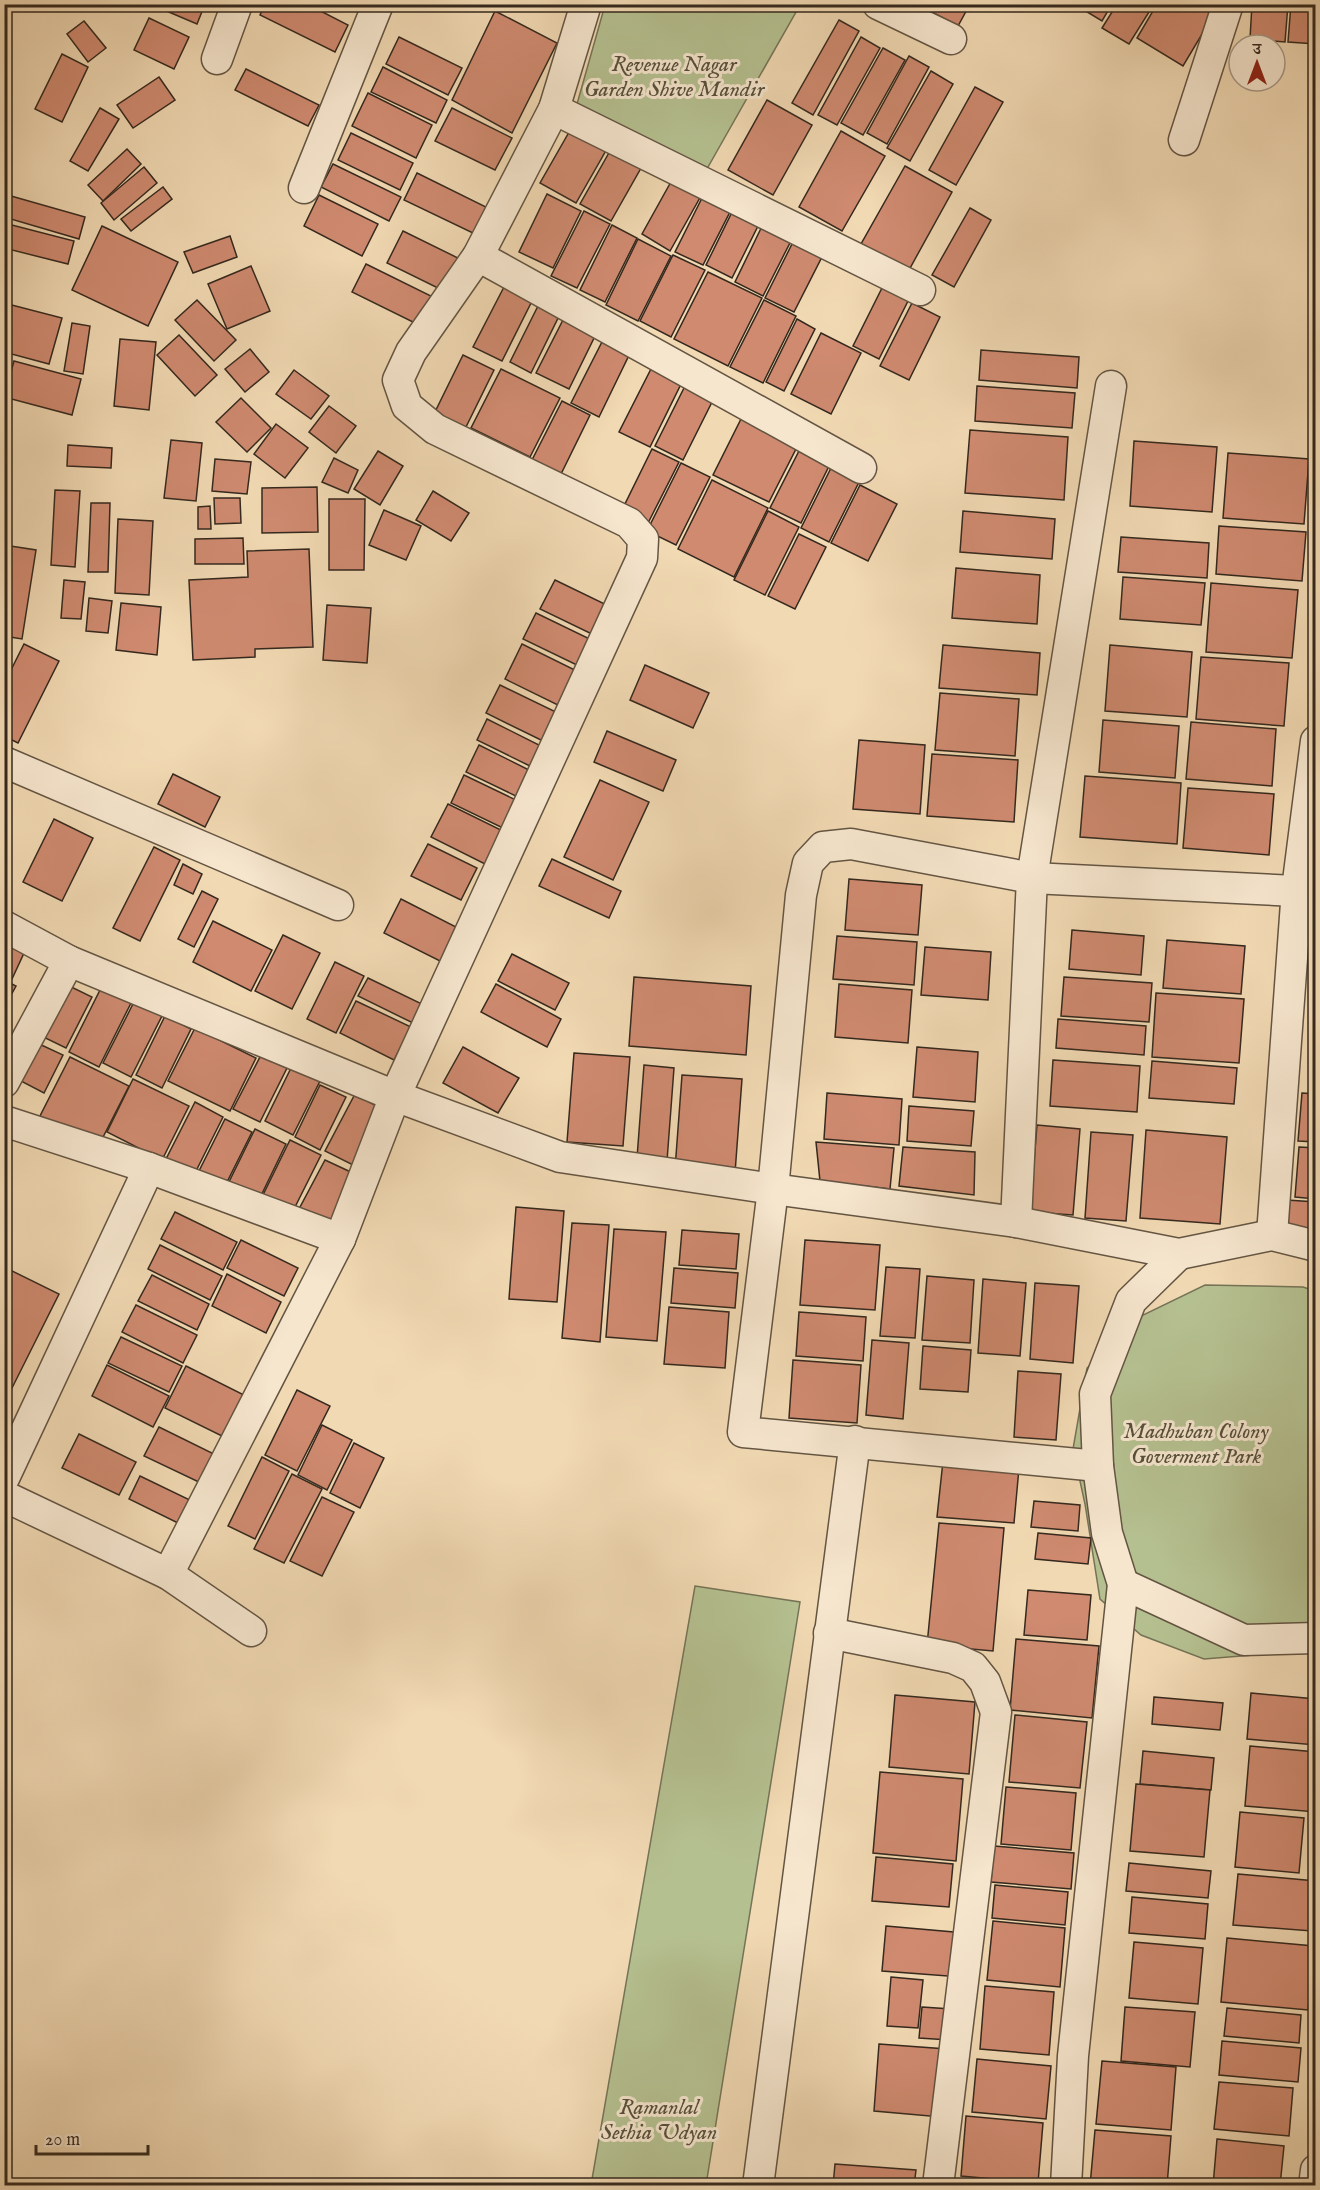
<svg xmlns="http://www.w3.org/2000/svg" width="1320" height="2190" viewBox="0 0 1320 2190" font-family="'IM FELL English','Noto Serif Devanagari',serif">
<rect width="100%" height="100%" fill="#f1d9b3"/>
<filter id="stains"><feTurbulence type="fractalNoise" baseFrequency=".00333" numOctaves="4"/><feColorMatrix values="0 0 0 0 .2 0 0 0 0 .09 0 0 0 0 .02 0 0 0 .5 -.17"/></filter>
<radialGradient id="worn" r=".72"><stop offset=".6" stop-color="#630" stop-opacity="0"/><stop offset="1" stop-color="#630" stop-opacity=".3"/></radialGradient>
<g fill="#b5c090" stroke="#757457" stroke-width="1.5">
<polygon points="781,4 796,12 704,174 575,111 605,5"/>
<polygon points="1205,1285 1303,1287 1315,1291 1315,1650 1204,1659 1141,1635 1100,1599 1085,1504 1073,1449 1087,1368 1141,1316"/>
<polygon points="695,1586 800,1602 706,2185 591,2185"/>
</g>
<g fill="#cf8a70" stroke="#35291e" stroke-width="1.5">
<polygon points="150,4 205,4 197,24"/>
<polygon points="265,4 307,4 348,25 335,52 260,15"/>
<polygon points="931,4 970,4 958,26 928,10"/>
<polygon points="1074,4 1112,4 1102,21"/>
<polygon points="1117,4 1154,4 1129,44 1102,28"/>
<polygon points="1157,4 1220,4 1183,66 1137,38"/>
<polygon points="1252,4 1288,4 1285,42 1250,39"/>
<polygon points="1291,4 1316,4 1316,44 1288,42"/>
<polygon points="495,11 557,43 512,133 452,100"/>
<polygon points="149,18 189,37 174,69 134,50"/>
<polygon points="839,20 859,31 813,115 792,103"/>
<polygon points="84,21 106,48 88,62 67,34"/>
<polygon points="399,37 462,68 448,95 386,64"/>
<polygon points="861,37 880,48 837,125 818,115"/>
<polygon points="883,48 905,60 863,135 841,123"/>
<polygon points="62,54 88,67 62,122 35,109"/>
<polygon points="909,56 929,67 887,144 867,133"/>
<polygon points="383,67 447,100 436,123 371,92"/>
<polygon points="246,69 319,105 308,126 235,90"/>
<polygon points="931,71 953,84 910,161 887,148"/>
<polygon points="159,77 175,100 133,128 117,105"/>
<polygon points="975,87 1003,102 956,185 929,170"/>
<polygon points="368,93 432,125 416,158 352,126"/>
<polygon points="767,100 812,125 773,195 728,170"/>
<polygon points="100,108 119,119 88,171 70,161"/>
<polygon points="452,108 512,138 495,170 435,141"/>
<polygon points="572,127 608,147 576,203 540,183"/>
<polygon points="841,131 885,156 842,231 799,207"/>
<polygon points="351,133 413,163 400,190 338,160"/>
<polygon points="614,144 645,161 611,221 580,204"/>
<polygon points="127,149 141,164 103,201 88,185"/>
<polygon points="333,164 401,197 389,221 321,187"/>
<polygon points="905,166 952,192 909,270 861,244"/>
<polygon points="144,167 157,183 114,220 101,203"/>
<polygon points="677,171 706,187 670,251 642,234"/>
<polygon points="417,173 488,208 475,234 404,200"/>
<polygon points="163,187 172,199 131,231 121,219"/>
<polygon points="706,190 734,204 703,265 675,252"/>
<polygon points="4,194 85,217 79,239 4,217"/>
<polygon points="547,194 581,211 553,268 519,252"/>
<polygon points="319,195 378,224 362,256 304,226"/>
<polygon points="736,204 763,216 732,278 706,265"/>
<polygon points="970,208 991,220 954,287 932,275"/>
<polygon points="584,211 610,224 577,288 551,276"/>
<polygon points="766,218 795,233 763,296 735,282"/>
<polygon points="4,223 74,241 68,264 4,248"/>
<polygon points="612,225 637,238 605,302 580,290"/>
<polygon points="102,226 178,262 148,326 72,290"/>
<polygon points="403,231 462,260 446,292 387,263"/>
<polygon points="230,236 237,257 193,273 184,252"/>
<polygon points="796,236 825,251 794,312 765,298"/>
<polygon points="638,239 671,256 638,321 606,305"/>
<polygon points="673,255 705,270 671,337 640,321"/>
<polygon points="366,264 435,298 421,326 352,292"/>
<polygon points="251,266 270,311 227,329 208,284"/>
<polygon points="708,272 762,298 728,366 674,339"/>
<polygon points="885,282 911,295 879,359 853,346"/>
<polygon points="504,287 532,301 502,361 473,347"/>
<polygon points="197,300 236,340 214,361 175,320"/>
<polygon points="541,300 562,310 531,373 510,362"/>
<polygon points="764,300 796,316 763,383 730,367"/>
<polygon points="4,303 62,318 49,364 4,352"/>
<polygon points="912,303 940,317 909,380 880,366"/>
<polygon points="565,316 597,332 569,389 536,373"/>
<polygon points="797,319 815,329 784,391 766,382"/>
<polygon points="72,323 90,326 83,374 64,371"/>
<polygon points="821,333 861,353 831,414 791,394"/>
<polygon points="606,334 633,347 599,417 571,403"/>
<polygon points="179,335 217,375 195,396 157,355"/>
<polygon points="120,339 156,342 149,410 114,406"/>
<polygon points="250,349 269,372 245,392 225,369"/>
<polygon points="981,350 1079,357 1077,388 979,380"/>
<polygon points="463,355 494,370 464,431 433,416"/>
<polygon points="14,361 81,379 72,415 4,397"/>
<polygon points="653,365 683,380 650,447 619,432"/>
<polygon points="501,369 560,398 530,457 471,428"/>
<polygon points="294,370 329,396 311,419 276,394"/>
<polygon points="687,382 715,396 683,460 655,446"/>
<polygon points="977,386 1075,393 1072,428 975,421"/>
<polygon points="241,398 271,428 247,452 216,422"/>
<polygon points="562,401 590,415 561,474 532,460"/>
<polygon points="329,406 356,426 336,453 309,432"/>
<polygon points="742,417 798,445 769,502 713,475"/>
<polygon points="276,424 308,448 285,478 254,454"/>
<polygon points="970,430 1068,437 1064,500 965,493"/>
<polygon points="171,440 202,443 196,501 164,498"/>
<polygon points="1134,441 1217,447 1212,512 1130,506"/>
<polygon points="68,445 112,448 111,468 67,466"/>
<polygon points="801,447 831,462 801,523 770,508"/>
<polygon points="652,449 679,462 645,529 619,516"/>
<polygon points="378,451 403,466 380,505 354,489"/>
<polygon points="1228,453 1309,459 1304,524 1223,518"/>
<polygon points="334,458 358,470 348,493 322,482"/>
<polygon points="215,459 251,462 247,494 212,491"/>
<polygon points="681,463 710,477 676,545 647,531"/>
<polygon points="833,464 861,478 829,542 801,528"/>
<polygon points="712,480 768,508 734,577 678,549"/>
<polygon points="860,485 897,504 868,561 831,543"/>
<polygon points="317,487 318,532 262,533 262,488"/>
<polygon points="55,490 80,491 75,567 51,565"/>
<polygon points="433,491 469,513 451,541 416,520"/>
<polygon points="214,498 240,498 241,523 215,524"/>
<polygon points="329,499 365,499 364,570 329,570"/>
<polygon points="91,503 110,503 108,572 88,572"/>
<polygon points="210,506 211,529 198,529 198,507"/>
<polygon points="384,510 421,526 406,560 369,545"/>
<polygon points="768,511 799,527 765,595 734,580"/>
<polygon points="963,511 1055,519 1052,559 960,552"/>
<polygon points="118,519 153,521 149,595 115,593"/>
<polygon points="1219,526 1306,532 1302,581 1216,574"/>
<polygon points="799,534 826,547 795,609 768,596"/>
<polygon points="1121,537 1209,543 1207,578 1118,572"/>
<polygon points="243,538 244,564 195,564 195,539"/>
<polygon points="4,545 36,550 22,639 4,636"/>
<polygon points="309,549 313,647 255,649 255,657 193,660 189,580 248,577 247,551"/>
<polygon points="956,568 1040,575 1037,624 952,618"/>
<polygon points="1123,577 1205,583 1201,625 1120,619"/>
<polygon points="64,580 85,582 81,619 61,618"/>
<polygon points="555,580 613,608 598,637 540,609"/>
<polygon points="1211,583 1298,590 1292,658 1206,652"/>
<polygon points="89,598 112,601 108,633 86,631"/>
<polygon points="121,603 161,607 157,655 116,650"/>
<polygon points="327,605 371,608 367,663 323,660"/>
<polygon points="536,613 596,642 583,668 523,639"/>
<polygon points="24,644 59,661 18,743 4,736 4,684"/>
<polygon points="522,644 585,675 568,710 505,679"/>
<polygon points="943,645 1040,653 1037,695 939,688"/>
<polygon points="1110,645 1192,652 1187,717 1105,711"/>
<polygon points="1201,657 1289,663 1284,726 1196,719"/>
<polygon points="645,665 709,693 693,728 630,700"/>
<polygon points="500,685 558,713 543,741 486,713"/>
<polygon points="940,693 1019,699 1015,756 935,750"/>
<polygon points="487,719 543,747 532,767 477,740"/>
<polygon points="1103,720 1179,726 1175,778 1099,772"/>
<polygon points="1191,722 1276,729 1272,786 1186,779"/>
<polygon points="607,731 676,760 663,791 594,762"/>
<polygon points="859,740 925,745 920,814 853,809"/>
<polygon points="479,745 533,772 520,798 466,772"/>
<polygon points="932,754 1018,760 1014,822 927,816"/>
<polygon points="173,774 220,797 205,827 158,804"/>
<polygon points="464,775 520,802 507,830 451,803"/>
<polygon points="1085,776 1181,783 1177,844 1080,837"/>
<polygon points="600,780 649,802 613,880 564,857"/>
<polygon points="1188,788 1274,794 1269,855 1183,848"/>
<polygon points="448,804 505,832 489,866 431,837"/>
<polygon points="54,819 93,838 62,901 23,882"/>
<polygon points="428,844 477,868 461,900 411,876"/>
<polygon points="154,847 180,860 140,941 113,928"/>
<polygon points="552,859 621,891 609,918 539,886"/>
<polygon points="183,864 202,874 193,894 174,885"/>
<polygon points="849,879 922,885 918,935 845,930"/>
<polygon points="202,891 218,899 194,947 178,939"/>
<polygon points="401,899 460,929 444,963 384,933"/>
<polygon points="213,921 272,950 251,991 193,962"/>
<polygon points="1072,930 1144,936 1141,975 1069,969"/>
<polygon points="283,935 320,953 292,1009 255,991"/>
<polygon points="837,936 917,942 914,985 833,979"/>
<polygon points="1167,940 1245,946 1241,994 1163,988"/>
<polygon points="4,943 24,953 12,979 4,975"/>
<polygon points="925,947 991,952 988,1000 921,995"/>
<polygon points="512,954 569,983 555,1010 498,981"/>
<polygon points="335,962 364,976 336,1033 307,1019"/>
<polygon points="634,977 751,986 746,1055 629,1046"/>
<polygon points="1064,977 1152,983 1149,1022 1061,1016"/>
<polygon points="368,978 424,1005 415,1024 358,996"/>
<polygon points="4,980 16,986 4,1008"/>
<polygon points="59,981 92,997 66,1048 33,1032"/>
<polygon points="496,984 561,1019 547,1047 481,1012"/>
<polygon points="839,984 912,990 908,1043 835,1037"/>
<polygon points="101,988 131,1003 99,1067 69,1052"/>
<polygon points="1156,993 1244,999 1239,1063 1152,1057"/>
<polygon points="135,1000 163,1014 131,1077 103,1063"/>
<polygon points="356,1001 411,1027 394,1060 340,1033"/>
<polygon points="165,1016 191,1029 162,1088 136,1075"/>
<polygon points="1058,1019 1146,1026 1144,1055 1056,1048"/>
<polygon points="1316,1027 1316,1075 1312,1075"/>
<polygon points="195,1028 256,1058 230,1111 168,1081"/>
<polygon points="35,1042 63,1055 44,1093 17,1079"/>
<polygon points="463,1047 519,1078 498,1113 443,1083"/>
<polygon points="917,1047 978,1052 975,1102 913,1097"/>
<polygon points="574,1053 630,1057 623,1146 567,1142"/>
<polygon points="261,1055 287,1068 260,1122 233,1109"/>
<polygon points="70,1057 129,1086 99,1145 40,1116"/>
<polygon points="1053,1060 1140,1066 1137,1112 1050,1106"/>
<polygon points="1152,1061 1237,1068 1234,1104 1149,1098"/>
<polygon points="644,1065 674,1068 667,1161 637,1158"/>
<polygon points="292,1066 320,1081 293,1135 265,1121"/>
<polygon points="682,1075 742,1079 735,1173 675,1169"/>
<polygon points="133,1079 189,1106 162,1160 107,1132"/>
<polygon points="320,1085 346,1097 320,1150 295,1137"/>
<polygon points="827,1093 902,1099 899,1145 824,1139"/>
<polygon points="1302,1093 1316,1094 1316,1142 1298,1141"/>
<polygon points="355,1094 382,1109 359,1168 325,1151"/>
<polygon points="195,1102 223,1117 194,1175 165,1161"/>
<polygon points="909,1106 974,1111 971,1146 907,1141"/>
<polygon points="225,1119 252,1132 224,1188 197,1175"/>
<polygon points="1037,1125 1080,1129 1073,1215 1030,1212"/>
<polygon points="255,1129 286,1144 256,1206 225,1190"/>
<polygon points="1146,1130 1227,1137 1220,1224 1140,1218"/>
<polygon points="1091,1132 1133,1135 1126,1221 1085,1218"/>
<polygon points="290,1140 321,1155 289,1219 259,1203"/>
<polygon points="816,1142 894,1148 890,1189 820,1181"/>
<polygon points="903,1147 975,1152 974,1195 899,1186"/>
<polygon points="1299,1147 1316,1148 1316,1199 1295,1197"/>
<polygon points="325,1160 355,1174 334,1227 299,1209"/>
<polygon points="1287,1200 1316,1202 1316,1229 1285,1227"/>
<polygon points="516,1207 564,1211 557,1302 509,1299"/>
<polygon points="175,1212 237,1242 223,1270 161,1239"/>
<polygon points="572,1223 609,1225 600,1342 562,1338"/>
<polygon points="614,1229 666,1232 657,1341 606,1337"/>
<polygon points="682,1230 739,1234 736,1269 679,1265"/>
<polygon points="241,1240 298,1268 284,1296 227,1268"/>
<polygon points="805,1240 880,1245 875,1310 800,1305"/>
<polygon points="160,1245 222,1276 210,1300 148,1269"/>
<polygon points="4,1267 59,1294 4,1404"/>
<polygon points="886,1267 920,1269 915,1338 880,1336"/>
<polygon points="674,1268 738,1273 735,1308 671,1303"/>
<polygon points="227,1274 281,1302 266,1333 212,1306"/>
<polygon points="152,1275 209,1304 197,1330 138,1301"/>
<polygon points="927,1276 974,1280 970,1343 922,1340"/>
<polygon points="983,1279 1026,1283 1020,1356 978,1353"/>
<polygon points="1035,1283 1079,1286 1073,1363 1030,1359"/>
<polygon points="136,1305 197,1335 183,1363 122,1332"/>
<polygon points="669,1307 729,1312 725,1368 664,1364"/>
<polygon points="799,1312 866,1317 863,1361 796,1356"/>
<polygon points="121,1337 182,1366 169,1392 108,1363"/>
<polygon points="872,1340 909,1343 903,1419 866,1415"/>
<polygon points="923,1346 971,1350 968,1392 920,1389"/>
<polygon points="793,1360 861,1365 857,1423 789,1418"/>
<polygon points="107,1365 169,1396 153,1427 92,1396"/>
<polygon points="186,1366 248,1397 228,1439 165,1408"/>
<polygon points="1018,1371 1061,1374 1056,1440 1014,1437"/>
<polygon points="297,1390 330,1406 297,1471 265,1455"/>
<polygon points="322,1425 352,1440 327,1490 298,1475"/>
<polygon points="159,1427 218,1456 203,1484 144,1456"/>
<polygon points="79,1434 136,1462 119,1495 62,1468"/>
<polygon points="354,1443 384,1458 360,1508 330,1493"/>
<polygon points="262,1457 289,1471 255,1539 228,1526"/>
<polygon points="943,1461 1019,1468 1014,1523 937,1517"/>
<polygon points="292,1474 322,1489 284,1563 254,1549"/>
<polygon points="140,1476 194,1502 182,1525 129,1499"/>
<polygon points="322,1497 354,1512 322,1576 290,1561"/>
<polygon points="1034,1501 1080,1505 1078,1531 1031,1527"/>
<polygon points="939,1523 1004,1528 993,1651 927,1645"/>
<polygon points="1038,1533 1091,1538 1088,1564 1035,1559"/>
<polygon points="1028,1590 1091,1595 1087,1640 1024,1635"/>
<polygon points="1016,1639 1099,1646 1092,1718 1010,1710"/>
<polygon points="1251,1693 1316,1699 1316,1745 1247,1739"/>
<polygon points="895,1695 975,1702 969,1774 889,1767"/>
<polygon points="1154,1697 1223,1703 1220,1730 1152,1724"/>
<polygon points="1015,1715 1087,1722 1080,1788 1009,1782"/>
<polygon points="1250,1746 1316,1752 1316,1812 1245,1806"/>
<polygon points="1143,1751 1214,1758 1211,1790 1140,1784"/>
<polygon points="880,1772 963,1779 956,1861 873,1853"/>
<polygon points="1136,1784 1210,1790 1204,1857 1130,1851"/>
<polygon points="1006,1787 1076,1793 1071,1850 1001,1844"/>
<polygon points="1240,1812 1304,1818 1299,1873 1235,1867"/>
<polygon points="994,1846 1074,1853 1071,1889 991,1882"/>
<polygon points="876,1857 953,1864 949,1907 872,1901"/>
<polygon points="1129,1863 1211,1871 1208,1898 1126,1891"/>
<polygon points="1238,1874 1316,1881 1312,1931 1233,1925"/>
<polygon points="995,1885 1068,1892 1065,1925 992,1918"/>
<polygon points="1132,1897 1208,1904 1205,1939 1129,1933"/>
<polygon points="993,1921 1065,1928 1060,1987 987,1980"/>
<polygon points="886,1926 965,1933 961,1977 882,1971"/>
<polygon points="1227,1938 1314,1946 1308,2010 1221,2002"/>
<polygon points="1134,1942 1203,1948 1198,2004 1129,1998"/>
<polygon points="891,1977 923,1980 918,2028 887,2026"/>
<polygon points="985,1986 1054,1992 1049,2055 980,2049"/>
<polygon points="922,2007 951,2009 949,2040 919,2038"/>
<polygon points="1125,2007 1195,2012 1190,2067 1121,2061"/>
<polygon points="1227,2008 1301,2015 1299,2043 1224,2036"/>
<polygon points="1222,2041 1301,2048 1298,2082 1219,2075"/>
<polygon points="879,2044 947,2049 941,2117 874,2111"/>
<polygon points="977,2059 1051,2066 1046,2119 972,2112"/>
<polygon points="1102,2061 1176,2067 1171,2130 1096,2124"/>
<polygon points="1219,2082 1293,2088 1289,2136 1214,2129"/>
<polygon points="966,2116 1043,2123 1038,2183 961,2176"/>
<polygon points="1095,2130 1171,2136 1167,2186 1090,2186"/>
<polygon points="1217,2139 1284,2146 1280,2186 1213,2186"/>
<polygon points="835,2164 916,2170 914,2186 833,2186"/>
<polygon points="957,2180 1018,2186 957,2186"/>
</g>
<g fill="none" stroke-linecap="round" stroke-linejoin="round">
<g stroke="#645543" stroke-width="33">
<g id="street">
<polyline points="878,4 951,39"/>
<polyline points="217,59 237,4"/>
<polyline points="554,109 920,290"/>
<polyline points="1184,140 1228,4"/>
<polyline points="304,188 378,4"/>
<polyline points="478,256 861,468"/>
<polyline points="4,762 338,905"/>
<polyline points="4,926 69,961 395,1096 560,1157 773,1189 1016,1222 1179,1254 1272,1235 1316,1246"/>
<polyline points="4,1082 69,961"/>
<polyline points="4,1121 149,1168 340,1239"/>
<polyline points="1016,1222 1032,878 1111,386"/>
<polyline points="1272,1235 1297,889 1316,741"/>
<polyline points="1098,1466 743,1432 773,1189 801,895 808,863 823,847 851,844 1032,878 1316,892"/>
<polyline points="4,1478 149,1168"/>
<polyline points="4,1496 168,1574 251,1631"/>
<polyline points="168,1574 340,1239 395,1096 642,558 643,539 629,523 435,429 407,406 398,380 411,352 478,256 554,109 586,4"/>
<polyline points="1123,1584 1244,1640 1316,1638"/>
<polyline points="829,1633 953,1658 973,1667 985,1682 996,1712 938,2186"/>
<polyline points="758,2186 855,1441"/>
<polyline points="1066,2186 1073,2056 1123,1584 1107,1533 1098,1466 1095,1394 1131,1301 1179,1254"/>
<polyline points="1314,2186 1316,2170"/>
</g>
</g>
<use href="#street" stroke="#f6e6ce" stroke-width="30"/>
</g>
<g text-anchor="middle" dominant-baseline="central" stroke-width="6" stroke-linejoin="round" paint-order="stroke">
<g font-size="22" font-style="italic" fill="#554f3a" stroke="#f6e6ce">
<text x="674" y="65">Revenue Nagar<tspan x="674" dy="25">Garden Shive Mandir</tspan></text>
<text x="1196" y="1432">Madhuban Colony<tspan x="1196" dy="25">Goverment Park</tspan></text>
<text x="659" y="2108">Ramanlal<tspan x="659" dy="25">Sethia Udyan</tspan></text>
</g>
</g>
<rect width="1320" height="2190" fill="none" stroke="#f1d9b3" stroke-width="24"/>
<rect x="6" y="6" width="1308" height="2178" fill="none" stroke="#35291e" stroke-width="3"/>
<rect x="12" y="12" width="1296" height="2166" fill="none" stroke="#35291e" stroke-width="1.5"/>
<g transform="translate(1257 63)"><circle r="28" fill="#f6e6ce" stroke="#a99a88" stroke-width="1.5"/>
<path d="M0-4.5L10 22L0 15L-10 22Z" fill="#8f2418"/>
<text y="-9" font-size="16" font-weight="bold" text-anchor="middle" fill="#35291e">उ</text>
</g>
<path d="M36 2145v9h112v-9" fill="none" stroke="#35291e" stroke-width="3"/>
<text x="45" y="2145" font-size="18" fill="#35291e" stroke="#f6e6ce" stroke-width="4.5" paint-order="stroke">20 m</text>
<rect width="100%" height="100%" filter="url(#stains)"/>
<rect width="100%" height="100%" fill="url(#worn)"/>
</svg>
